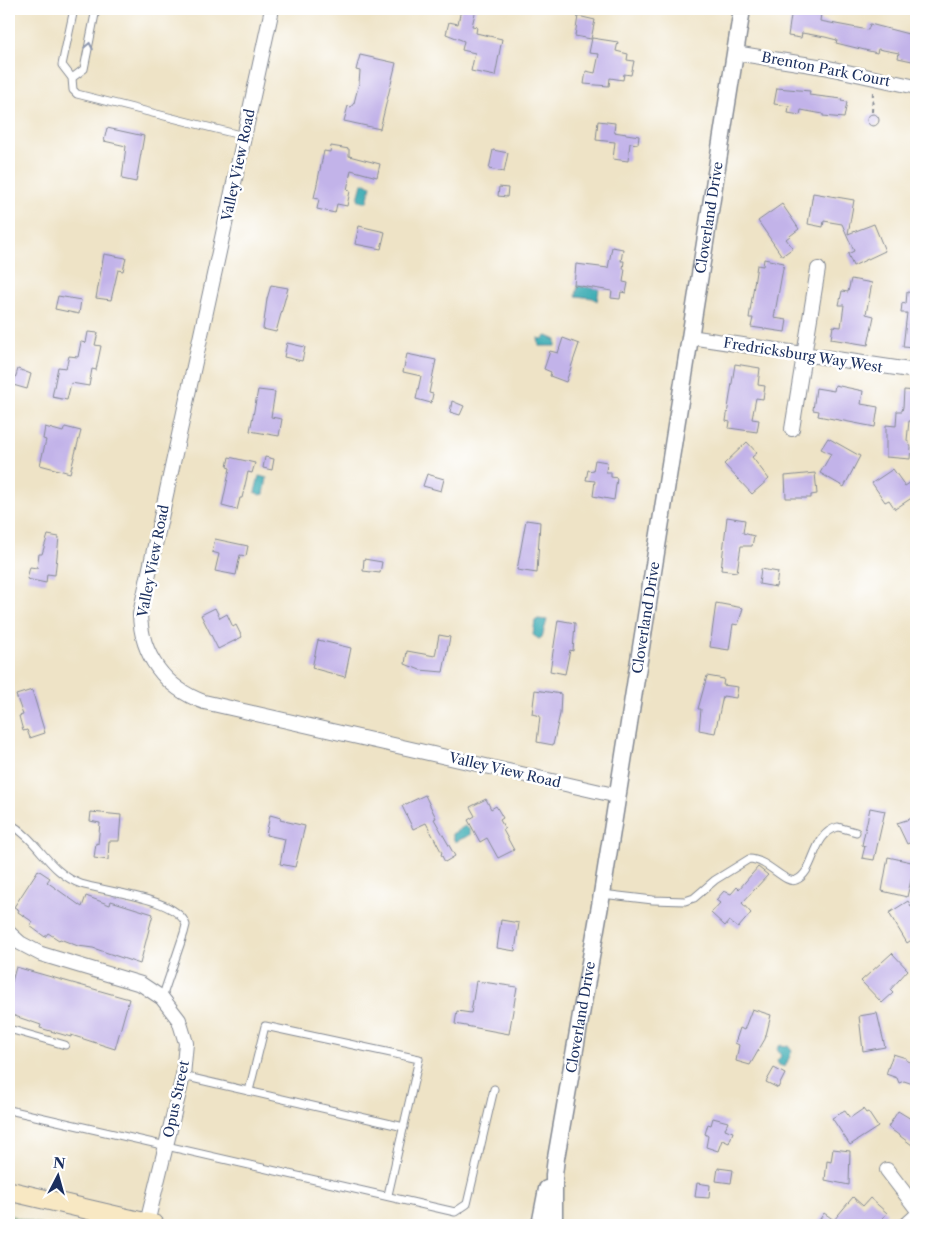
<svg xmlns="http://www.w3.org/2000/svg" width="925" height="1234" viewBox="0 0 925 1234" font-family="'Libre Caslon Text',serif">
<defs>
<pattern id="forest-crowns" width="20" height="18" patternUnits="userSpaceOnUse" patternTransform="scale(1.25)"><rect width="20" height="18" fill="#67ae74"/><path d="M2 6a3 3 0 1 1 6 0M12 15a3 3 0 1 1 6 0" fill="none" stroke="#548e62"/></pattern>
</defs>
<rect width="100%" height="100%" fill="#fff"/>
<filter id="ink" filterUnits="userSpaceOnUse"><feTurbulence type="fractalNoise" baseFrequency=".02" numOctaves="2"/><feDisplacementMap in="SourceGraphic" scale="10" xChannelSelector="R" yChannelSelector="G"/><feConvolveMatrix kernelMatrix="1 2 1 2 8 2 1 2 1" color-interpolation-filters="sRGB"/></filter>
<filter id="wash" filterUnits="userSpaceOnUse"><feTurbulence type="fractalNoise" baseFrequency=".0096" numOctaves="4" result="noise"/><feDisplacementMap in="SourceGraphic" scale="20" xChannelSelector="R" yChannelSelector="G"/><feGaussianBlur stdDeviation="1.12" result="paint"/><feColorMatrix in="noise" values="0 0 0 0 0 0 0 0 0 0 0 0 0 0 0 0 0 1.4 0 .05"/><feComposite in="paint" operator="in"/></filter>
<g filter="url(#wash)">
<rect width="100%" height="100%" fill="#eee3c6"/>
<polygon fill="url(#forest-crowns)" stroke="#416e69" points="9,1215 42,1225 9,1225"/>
<g fill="#3aacb3" stroke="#2a6e88">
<polygon points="366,183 371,186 367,202 362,202 358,199 362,184"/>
<polygon points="578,285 599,289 597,301 593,298 576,296"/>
<polygon points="547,336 556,340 556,346 539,346 538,338 542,339"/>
<polygon points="259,476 267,478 264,494 260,495 255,492"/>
<polygon points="538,619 547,620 542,637 539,639 533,635 535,621"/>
<polygon points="465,826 470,830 470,835 455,842 452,834"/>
<polygon points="780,1045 788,1046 792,1051 785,1067 779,1065 777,1061 781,1056 777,1049"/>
</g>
<g id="blocks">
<g fill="#c2b3e9">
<polygon points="461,9 476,9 472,26 477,27 476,33 502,39 495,76 471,71 475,53 462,50 464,41 446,34 449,22 458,24"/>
<polygon points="792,9 821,14 820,21 868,30 870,24 916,36 916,54 914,54 912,61 898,58 899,53 878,49 877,53 836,43 837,40 825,37 802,33 801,38 788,36"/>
<polygon points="578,16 595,20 591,39 575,36"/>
<polygon points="592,38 618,42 616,51 628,54 627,60 634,61 631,75 624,74 623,80 610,78 609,86 584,84 586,71 595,73 599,54 589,53"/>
<polygon points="360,55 396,63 380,129 344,121 348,106 351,107 354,103 359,83 360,71 356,70"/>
<polygon points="777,88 810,91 809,95 842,99 841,101 847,102 844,118 823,116 823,114 801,110 800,115 788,113 789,106 774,104"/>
<circle cx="873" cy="120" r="6"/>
<polygon points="598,121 615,123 614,132 639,136 638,144 630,143 628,161 613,159 615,142 596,140"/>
<polygon points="107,128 144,136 136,182 122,179 126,146 104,141"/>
<polygon points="331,146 349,149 349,156 380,164 377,177 351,170 347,190 350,191 347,206 337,204 335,213 317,209 319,199 314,198 324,151 330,152"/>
<polygon points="493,150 508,153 504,172 489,169"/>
<polygon points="499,187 508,188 507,197 498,196"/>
<polygon points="813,193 854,200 848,234 874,224 885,251 853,266 848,254 854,251 842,224 824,221 823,227 808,224"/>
<polygon points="782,204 799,229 786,239 793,248 782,256 758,221"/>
<polygon points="359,226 385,232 381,249 355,244"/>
<polygon points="612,247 623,249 621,261 624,261 623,269 625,269 623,282 628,283 626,293 621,292 620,299 611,298 612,291 574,285 576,264 608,268"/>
<polygon points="104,254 126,258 123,271 118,270 111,300 96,298"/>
<polygon points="764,259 784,263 774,318 787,320 785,332 751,327 753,318 749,318 757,265 763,266"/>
<polygon points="851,279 872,283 866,314 874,316 868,345 831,339 833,326 841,327 844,305 839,305 842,291 848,292"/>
<polygon points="271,285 288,288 276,332 263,329 267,299"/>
<polygon points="907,292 916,293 916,348 903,347 907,313 901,313 902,303 906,304"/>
<polygon points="58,296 81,300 79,314 55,309"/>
<polygon points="88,332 98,333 95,345 101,346 96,370 92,369 89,386 71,383 67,400 52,397 58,367 66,368 69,356 78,357 81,342 86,343"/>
<polygon points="563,338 579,344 566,382 550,376 551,372 544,369 550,351 558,353"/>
<polygon points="287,343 305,347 302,361 284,357"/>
<polygon points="407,354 436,360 429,393 433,394 431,403 416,399 421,376 403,372"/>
<polygon points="735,364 760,368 758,385 765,386 763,399 756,398 752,419 759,420 757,432 729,428 730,422 726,421"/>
<polygon points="18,369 31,374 27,389 13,385"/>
<polygon points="835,385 863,391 861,404 878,407 875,427 818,416 819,411 813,410 816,388 834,391"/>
<polygon points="258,390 275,392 271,417 282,419 279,436 250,431"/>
<polygon points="904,390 916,391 916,421 909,421 907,440 911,447 910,459 886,457 886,425 896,426 897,411 902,411 903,407"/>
<polygon points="452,401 464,406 460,415 450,412"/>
<polygon points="45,427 63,432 65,427 81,431 70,473 40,465 46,440 43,439"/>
<polygon points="828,438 860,456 844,487 820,473 831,454 821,449"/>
<polygon points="747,442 757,453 752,457 769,479 752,494 724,464"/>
<polygon points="229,457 255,463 252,473 248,472 242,498 240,498 237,510 222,506 230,468 227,467"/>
<polygon points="265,457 274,459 272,470 263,468"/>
<polygon points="595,460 607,462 606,472 611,472 611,477 617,478 614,500 593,496 595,481 586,480 588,470 593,471"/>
<polygon points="893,469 905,486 916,479 916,495 895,509 889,500 885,502 872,483"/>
<polygon points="815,473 817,494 811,495 811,498 786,498 785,476"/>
<polygon points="427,474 444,479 441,491 423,486"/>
<polygon points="727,517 745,520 743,533 754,536 752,546 741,546 737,572 721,570"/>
<polygon points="526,520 540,522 537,573 517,570"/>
<polygon points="48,535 59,537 55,575 47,574 46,583 27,579 30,567 37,568 39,554 42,554"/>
<polygon points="215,539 248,546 246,556 240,555 236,575 215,571 219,554 212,552"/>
<polygon points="364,559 382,562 380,573 363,571"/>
<polygon points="761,569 778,572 776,587 759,584"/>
<polygon points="716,603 743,608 738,625 733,624 729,650 710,647"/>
<polygon points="215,608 220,618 227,614 233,627 236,625 242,637 218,649 201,615"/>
<polygon points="558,620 575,623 573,651 570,650 565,674 550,671"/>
<polygon points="439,635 450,637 443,672 420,670 405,664 407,651 435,656"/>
<polygon points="318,640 351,648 345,677 312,668"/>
<polygon points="707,676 724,679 723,685 738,687 736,698 723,696 715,733 699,730 701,709 698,709"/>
<polygon points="32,690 45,733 30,738 27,730 23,731 19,716 23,715 16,695"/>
<polygon points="535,690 561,694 560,714 553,745 537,742 540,716 532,714"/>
<polygon points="425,795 436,818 434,819 455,856 445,862 441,854 442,853 426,823 413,829 402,806"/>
<polygon points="486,799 491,809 496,806 503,818 500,820 505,829 503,830 514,850 498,858 487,838 480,842 468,820 475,816 470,807"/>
<polygon points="870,808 885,811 874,860 862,858 865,846 862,845"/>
<polygon points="91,812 121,815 119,841 109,841 108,860 94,858 96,843 98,844 100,823 90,821"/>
<polygon points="270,815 281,818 280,820 305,826 295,867 280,864 285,839 266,835"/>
<polygon points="916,817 916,840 907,844 897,823"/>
<polygon points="888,857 916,863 916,877 912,876 907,897 882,891"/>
<polygon points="758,867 768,875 742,903 751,913 738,928 729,921 725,926 711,913 720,903 716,900 724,891 731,894 737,887 739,889"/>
<polygon points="38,870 50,878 47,882 82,907 86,896 110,905 111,901 153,914 140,964 93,948 78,946 60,939 59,940 48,933 45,937 30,926 33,922 18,912 19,910 14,907"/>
<polygon points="908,901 916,914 916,937 907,943 889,913"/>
<polygon points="501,920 519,923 515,951 497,948"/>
<polygon points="892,953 908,970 890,990 893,993 882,1003 861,981"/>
<polygon points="16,967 129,999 115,1049 71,1035 71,1037 40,1028 41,1025 9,1014 9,992"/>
<polygon points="476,981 517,987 509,1034 455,1024 457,1011 471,1013"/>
<polygon points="752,1009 771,1015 765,1039 750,1065 736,1061 739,1045 735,1043 740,1028 744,1030"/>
<polygon points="877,1013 885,1047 863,1051 859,1016"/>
<polygon points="893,1054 906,1058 906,1060 916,1065 916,1085 904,1081 899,1083 897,1078 886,1074"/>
<polygon points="774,1068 785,1074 778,1088 766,1082"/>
<polygon points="863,1109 866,1113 868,1112 878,1127 850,1145 832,1118 845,1111 850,1118"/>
<polygon points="898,1111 916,1122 916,1148 888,1127"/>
<polygon points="713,1118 728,1122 725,1129 733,1132 729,1143 722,1140 718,1151 706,1147 708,1136 705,1134 708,1124 711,1125"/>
<polygon points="833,1149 850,1151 849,1185 825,1180 827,1161 831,1162"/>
<polygon points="718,1168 733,1170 731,1183 716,1181"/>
<polygon points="697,1183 710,1185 709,1198 695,1197"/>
<polygon points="853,1197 863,1206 870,1198 887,1213 879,1223 876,1220 871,1225 824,1225 818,1222 824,1213 834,1220"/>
</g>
</g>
</g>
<g filter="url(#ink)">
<use href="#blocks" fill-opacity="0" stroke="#848992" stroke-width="1"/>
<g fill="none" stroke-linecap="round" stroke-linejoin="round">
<g stroke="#848992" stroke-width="9">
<g id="service">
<polyline points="74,9 62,65 72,78 73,90 77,94 244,136"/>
<polyline points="72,78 84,69 96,9"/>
<path d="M9,823C40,841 49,873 81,884C106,892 178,898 186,925L184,933L162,998"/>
<path d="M602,894L653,900L685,901L694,898L715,880L749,859C768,859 785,885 796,880C816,872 811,834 838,827L856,832"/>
<polyline points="9,1029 65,1045"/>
<polyline points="183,1076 404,1127"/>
<polyline points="249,1091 265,1026 419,1059 388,1195"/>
<polyline points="9,1110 455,1212 467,1204 494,1089"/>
</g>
</g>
<g stroke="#848992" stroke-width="16">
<g id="minor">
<path d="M272,9L140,614C141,655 165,688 204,702L618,796"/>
<polyline points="735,53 824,67 916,87"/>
<polyline points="690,337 916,371"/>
<polyline points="792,429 818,269"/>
<polyline points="9,933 20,943 41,954 141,984 162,998 179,1020 186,1043 183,1076 147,1223"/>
<polyline points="887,1170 916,1208"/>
<polyline points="906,1225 916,1216"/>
</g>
</g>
<g stroke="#848992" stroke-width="19">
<g id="tertiary">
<polyline points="540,1225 547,1189"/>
<path id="s1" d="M554,1225V1175L556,1158L602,894L742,9"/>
</g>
</g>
<g stroke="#848992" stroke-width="21">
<polyline id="secondary" points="9,1191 155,1225"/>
</g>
<polyline stroke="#848992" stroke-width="2" stroke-dasharray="4 4" stroke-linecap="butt" points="872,112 873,92"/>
<use href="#service" stroke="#fff" stroke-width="7"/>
<use href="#minor" stroke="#fff" stroke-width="14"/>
<use href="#tertiary" stroke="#fff" stroke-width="16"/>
<use href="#secondary" stroke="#f8e8c3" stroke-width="19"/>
</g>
<defs><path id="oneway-chevron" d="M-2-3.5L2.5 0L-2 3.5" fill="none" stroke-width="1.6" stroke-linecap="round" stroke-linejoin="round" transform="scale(1.25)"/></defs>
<use stroke="#8d97ae" href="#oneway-chevron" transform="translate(89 46) rotate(-79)"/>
</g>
<g text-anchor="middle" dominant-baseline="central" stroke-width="5" stroke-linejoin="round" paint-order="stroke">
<g font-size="14" fill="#1b2f5e" stroke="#fff">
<text transform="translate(826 69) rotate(11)">Brenton Park Court</text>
<text transform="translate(238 165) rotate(-78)">Valley View Road</text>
<text stroke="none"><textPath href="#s1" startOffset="1020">Cloverland Drive</textPath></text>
<text transform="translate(803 355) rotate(9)">Fredricksburg Way West</text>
<text transform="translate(153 561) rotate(-79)">Valley View Road</text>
<text stroke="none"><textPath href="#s1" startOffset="615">Cloverland Drive</textPath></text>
<text transform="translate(505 770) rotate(13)">Valley View Road</text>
<text stroke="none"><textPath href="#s1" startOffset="210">Cloverland Drive</textPath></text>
<text transform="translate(176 1099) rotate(-78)">Opus Street</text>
</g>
</g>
<rect width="925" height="1234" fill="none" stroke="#fff" stroke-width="30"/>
<g transform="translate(58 1176) rotate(6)" stroke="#ffffff" stroke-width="4" paint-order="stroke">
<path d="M0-4L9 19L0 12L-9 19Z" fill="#1b2f5e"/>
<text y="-8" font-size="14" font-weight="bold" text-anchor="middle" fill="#1b2f5e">N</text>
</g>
</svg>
